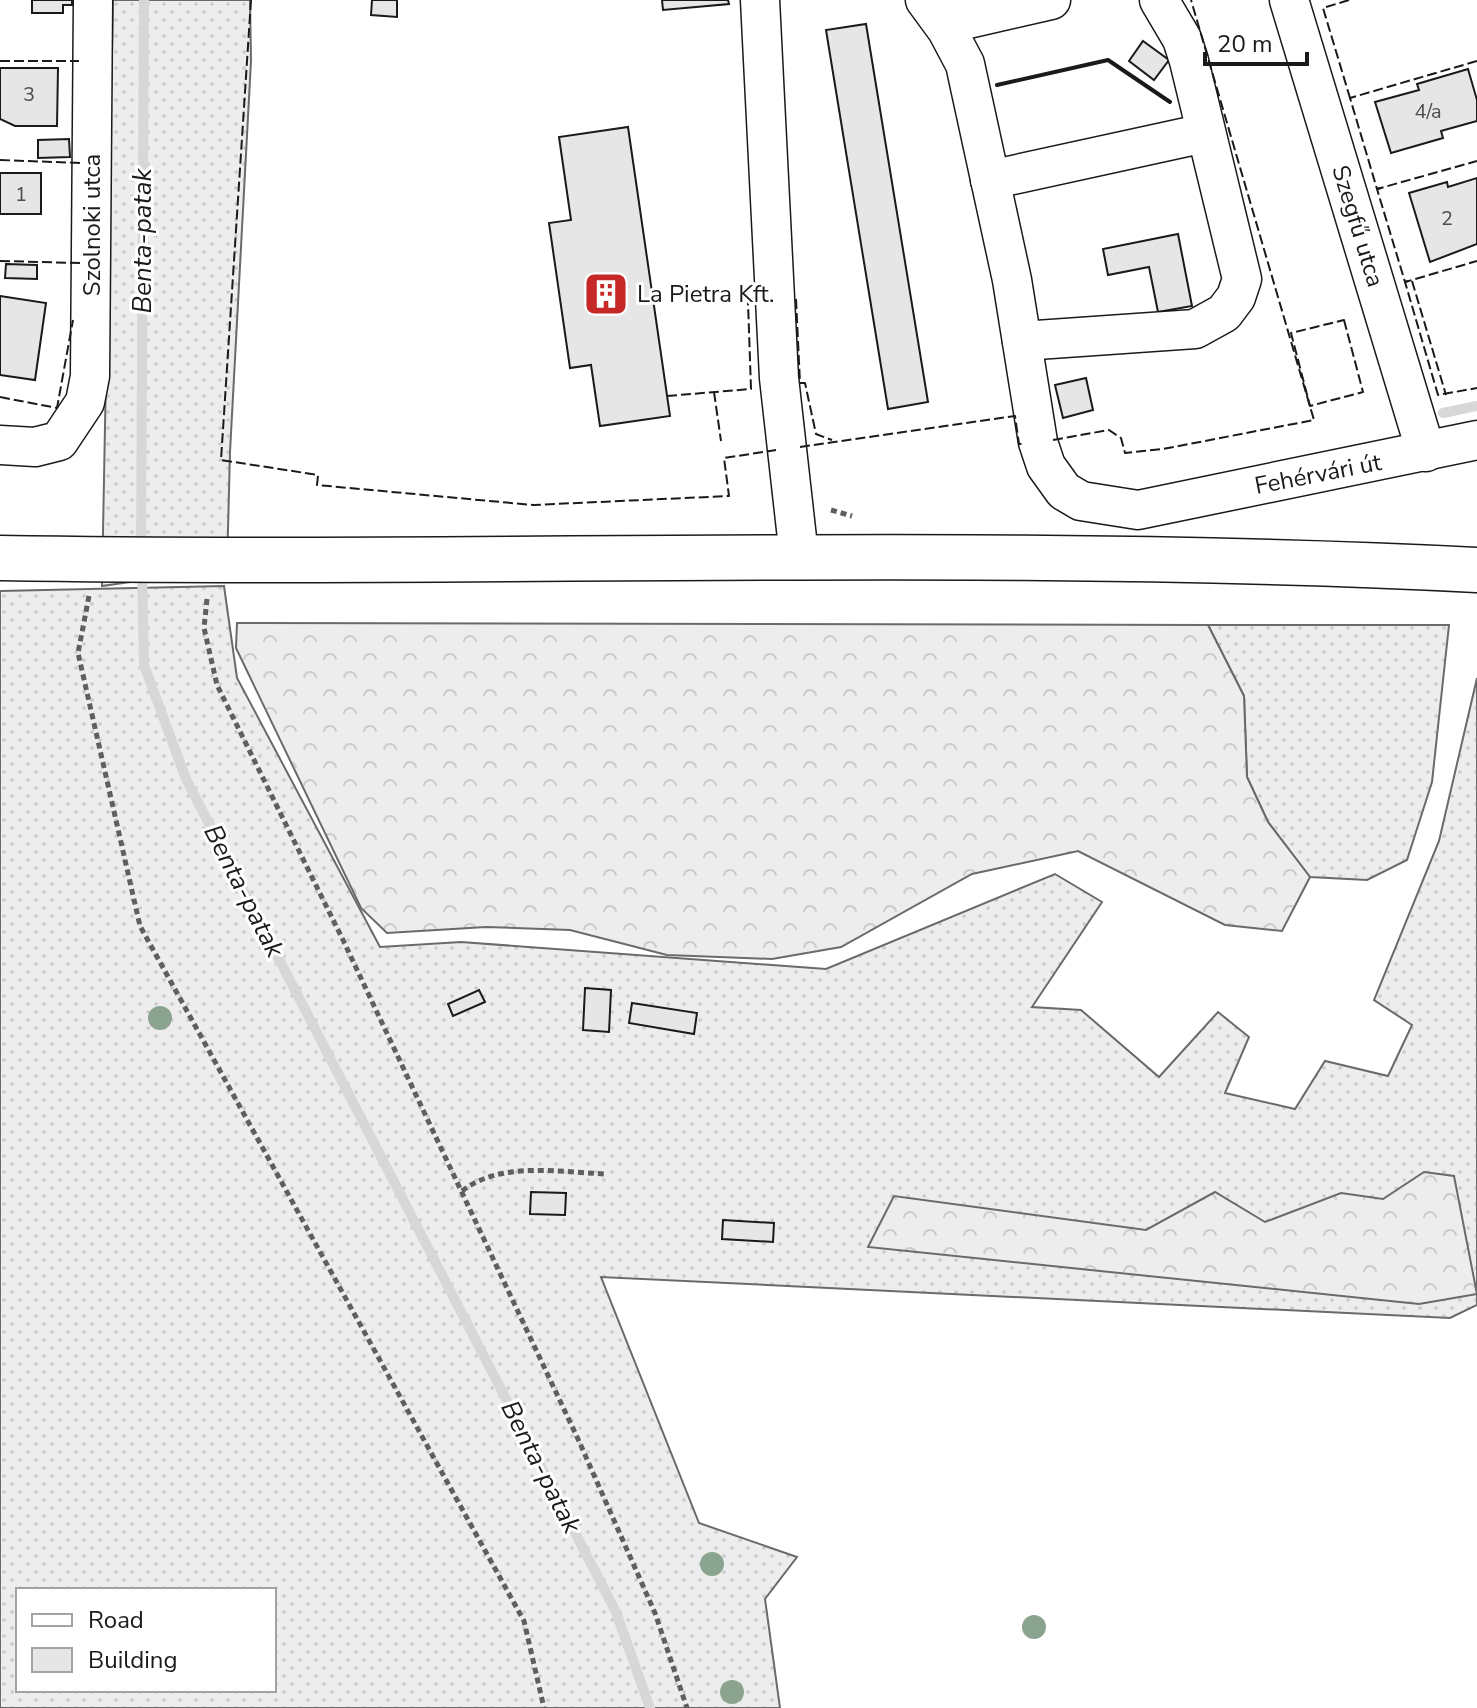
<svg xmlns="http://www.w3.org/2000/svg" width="1477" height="1708" viewBox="0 0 1477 1708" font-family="'Nunito Sans',sans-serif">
<defs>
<pattern id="grass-dots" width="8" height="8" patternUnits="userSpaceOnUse" patternTransform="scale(2)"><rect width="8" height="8" fill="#ededed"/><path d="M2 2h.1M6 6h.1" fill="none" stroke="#cbcbcb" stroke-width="1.8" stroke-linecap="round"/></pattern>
<pattern id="forest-crowns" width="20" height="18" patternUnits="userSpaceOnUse" patternTransform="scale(2)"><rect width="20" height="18" fill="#ededed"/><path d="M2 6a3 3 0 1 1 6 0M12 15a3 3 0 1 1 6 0" fill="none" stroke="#cbcbcb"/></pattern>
</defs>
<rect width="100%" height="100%" fill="#fff"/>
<g fill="url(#grass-dots)" stroke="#6a6a6a" stroke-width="2" fill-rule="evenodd">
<polygon points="113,0 250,0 251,61 230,452 227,568 102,586"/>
<path d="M224,586L237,678L380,947L461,942L826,969L1055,874L1102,902L1032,1007L1081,1010L1159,1077L1218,1012L1249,1037L1225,1093L1295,1109L1325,1061L1388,1076L1412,1025L1374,1000L1439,841L1477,678V1305L1450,1318L601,1277L699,1523L797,1557L765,1599L780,1708H0V591ZM18,1590H274V1690H18Z"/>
<polygon points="1208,625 1449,625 1432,782 1407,860 1367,880 1310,877 1268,822 1247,777 1244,696"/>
</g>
<g fill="url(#forest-crowns)" stroke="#6a6a6a" stroke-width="2">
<polygon points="237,623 1208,625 1244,696 1247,777 1268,822 1310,877 1282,931 1225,925 1078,851 972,874 841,947 772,959 667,955 570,930 486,927 387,933 361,908 236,648"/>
<polygon points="1424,1172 1454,1176 1477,1294 1419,1304 868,1247 894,1196 1146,1230 1215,1192 1265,1222 1341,1193 1383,1199"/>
</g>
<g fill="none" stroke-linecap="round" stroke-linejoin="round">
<g stroke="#d7d7d7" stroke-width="10">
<polyline points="1443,413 1477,406"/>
<polyline points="141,550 144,0"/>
<polyline points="142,570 144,665 186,779 616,1612 650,1708"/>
</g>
</g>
<g fill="#e6e6e6" stroke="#1a1a1a" stroke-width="2">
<polygon points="32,0 72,0 72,5 63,5 63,13 32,13"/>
<polygon points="372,0 397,0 397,17 371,15"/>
<polygon points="662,0 728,0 729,4 663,10"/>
<polygon points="866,24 928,402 888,409 826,30"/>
<polygon points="1143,41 1169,60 1154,80 1129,61"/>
<polygon points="0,68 58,68 57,126 15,126 0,119"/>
<polygon points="1468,69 1477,100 1477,121 1441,131 1443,138 1391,153 1375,102 1419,90 1417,84"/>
<polygon points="628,127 670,416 600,426 591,365 570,368 549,223 571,220 559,137"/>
<polygon points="69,139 70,157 38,158 38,140"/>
<rect x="0" y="173" width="41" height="41"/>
<polygon points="1477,178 1477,244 1430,262 1409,193 1447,182 1448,187"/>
<polygon points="1178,234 1192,306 1158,312 1149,267 1108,275 1103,249"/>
<polygon points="6,264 37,265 37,279 5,278"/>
<polygon points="0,296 46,303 35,380 0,375"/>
<polygon points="1086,378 1093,410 1063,418 1055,385"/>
<polygon points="585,988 611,990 609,1032 583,1030"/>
<polygon points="479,990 485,1002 453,1016 448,1004"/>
<polygon points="632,1003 697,1013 694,1034 629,1023"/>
<polygon points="531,1192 566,1193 565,1215 530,1214"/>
<polygon points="723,1220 774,1223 773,1242 722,1239"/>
</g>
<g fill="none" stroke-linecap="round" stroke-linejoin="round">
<g stroke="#1a1a1a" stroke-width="41">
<g id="minor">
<polyline points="760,0 779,378 799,556"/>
<polyline points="925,0 947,30 965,64 1012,280 1038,442 1046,466 1064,491 1081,501 1138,510 1477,440"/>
<polyline points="930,0 968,19 1051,0"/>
<polyline points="1289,0 1426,452"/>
<polyline points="990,180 1205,133"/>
<polyline points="1022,341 1195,329 1224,313 1236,297 1242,279 1189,61 1182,39 1159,0"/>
<polyline points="0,445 35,447 59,441 85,402 90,376 93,0"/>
</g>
</g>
<g stroke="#1a1a1a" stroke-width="47">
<path id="major" d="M0,558C492,566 985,545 1477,570"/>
</g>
<g stroke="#5f5f5f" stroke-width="5" stroke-dasharray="6 4" stroke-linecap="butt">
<polyline points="831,510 852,516"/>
<polyline points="89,596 78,653 140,926 524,1621 544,1708"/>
<polyline points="207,599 204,628 217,685 343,940 578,1439 655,1613 687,1708"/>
<path d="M462,1191C501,1161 558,1172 606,1174"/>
</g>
<use href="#minor" stroke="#fff" stroke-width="38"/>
<use href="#major" stroke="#fff" stroke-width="44"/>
<g stroke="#1a1a1a" stroke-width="2" stroke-dasharray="10 4" stroke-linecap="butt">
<polyline points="251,0 221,460 318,475 317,485 533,505 729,496 724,458 776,450"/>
<polyline points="1349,0 1323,8 1350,98 1353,97"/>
<polyline points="0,61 79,61"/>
<polyline points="1477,61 1350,98 1377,189 1477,161"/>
<polyline points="0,160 80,163"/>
<polyline points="1381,188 1377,189 1405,282 1477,261"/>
<polyline points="0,261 80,263"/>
<polyline points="1408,281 1405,282 1438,395 1477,388"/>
<polyline points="1412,281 1446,395"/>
<polyline points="796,299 800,383 805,383 816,434 832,440"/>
<polygon points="1344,320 1363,392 1310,406 1291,333"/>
<polyline points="714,392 721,441"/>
<polyline points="667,396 751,389 748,302"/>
<polyline points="0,397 57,408 73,320"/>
<polyline points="1053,440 1109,430 1121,438 1125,453 1163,449 1314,420 1191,0"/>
<polyline points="800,447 1015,416 1019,444 1025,444"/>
</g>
<polyline stroke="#1a1a1a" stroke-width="4" points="997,85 1108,60 1170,102"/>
</g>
<g fill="#8aa48f">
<circle cx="160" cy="1018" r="12"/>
<circle cx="712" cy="1564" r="12"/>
<circle cx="1034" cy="1627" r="12"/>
<circle cx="732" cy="1692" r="12"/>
</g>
<defs>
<g id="building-square" transform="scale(2.3)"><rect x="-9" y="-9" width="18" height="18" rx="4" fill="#c62828" stroke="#fff"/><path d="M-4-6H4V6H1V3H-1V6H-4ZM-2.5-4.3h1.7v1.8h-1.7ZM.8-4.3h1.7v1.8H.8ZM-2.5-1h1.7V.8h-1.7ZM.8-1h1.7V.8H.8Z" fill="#fff"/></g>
</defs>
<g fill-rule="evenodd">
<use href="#building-square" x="606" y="294"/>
</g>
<g text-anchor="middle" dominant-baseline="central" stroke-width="6" stroke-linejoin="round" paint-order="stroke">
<g font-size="20" fill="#4d4d4d">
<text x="29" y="94">3</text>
<text x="1428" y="111">4/a</text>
<text x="21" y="194">1</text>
<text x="1447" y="218">2</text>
</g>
<g font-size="24" fill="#1a1a1a" stroke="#fff">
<text transform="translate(92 225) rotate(-90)">Szolnoki utca</text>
<text transform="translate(1358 226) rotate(73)">Szegfű utca</text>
<text transform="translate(1318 474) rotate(-11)">Fehérvári út</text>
</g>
<g font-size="24" fill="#1a1a1a" stroke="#fff" text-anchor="start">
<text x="637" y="294">La Pietra Kft.</text>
</g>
<g font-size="26" font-style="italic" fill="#1a1a1a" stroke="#fff">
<text transform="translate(142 241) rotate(-90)">Benta-patak</text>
<text transform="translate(244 891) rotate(63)">Benta-patak</text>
<text transform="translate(541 1467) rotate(63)">Benta-patak</text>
</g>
</g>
<rect x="16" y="1588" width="260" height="104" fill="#ffffff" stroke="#a3a3a3" stroke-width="2"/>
<rect x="32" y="1614" width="40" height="12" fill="#ffffff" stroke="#a3a3a3" stroke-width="2"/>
<text x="88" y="1628" font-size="24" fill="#1a1a1a">Road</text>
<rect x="32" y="1648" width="40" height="24" fill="#e6e6e6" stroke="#a3a3a3" stroke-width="2"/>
<text x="88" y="1668" font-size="24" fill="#1a1a1a">Building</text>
<path d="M1205 52v12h102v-12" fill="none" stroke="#1a1a1a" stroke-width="4"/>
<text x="1217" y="52" font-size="24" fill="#1a1a1a" stroke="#ffffff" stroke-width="6" paint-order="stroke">20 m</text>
</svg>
